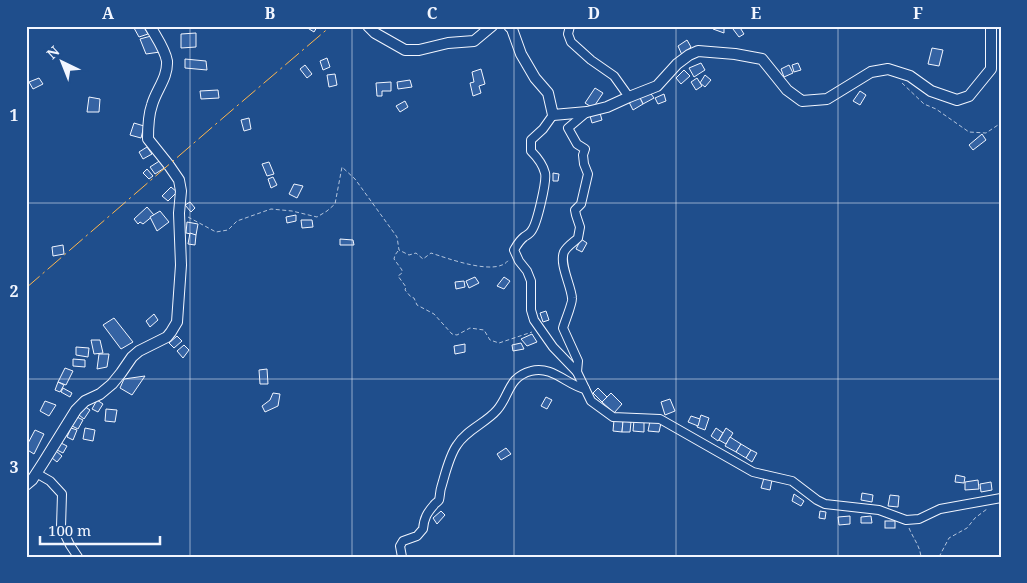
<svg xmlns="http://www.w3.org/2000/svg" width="1027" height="583" viewBox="0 0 1027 583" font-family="'Noto Serif',serif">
<rect width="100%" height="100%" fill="#1f4e8c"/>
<g fill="#3563a3" stroke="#f2f6ff">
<polygon points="139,26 143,26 148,34 139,37 134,28"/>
<polygon points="306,26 316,26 317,27 314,32 306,27"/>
<polygon points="714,26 724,28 724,33 713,29"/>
<polygon points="737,26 739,26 744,34 739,37 733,29"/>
<polygon points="196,33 196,47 181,48 181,34"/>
<polygon points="151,36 160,52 146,54 140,39"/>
<polygon points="687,40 691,47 682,55 678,46"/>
<polygon points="932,48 943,50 939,66 928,64"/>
<polygon points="327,58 330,67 323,70 320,61"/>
<polygon points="185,59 206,61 207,70 185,68"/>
<polygon points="701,63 705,70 694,77 689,68"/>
<polygon points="798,63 801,70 794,72 792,65"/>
<polygon points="305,65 312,74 307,78 300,69"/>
<polygon points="789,65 793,73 784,77 781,69"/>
<polygon points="481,69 485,84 479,86 481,93 473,96 470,83 474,82 472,72"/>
<polygon points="684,70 690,76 681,84 676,78"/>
<polygon points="335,74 337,85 329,87 327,75"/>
<polygon points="705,75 711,80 705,87 700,83"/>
<polygon points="39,78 43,84 33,89 29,82"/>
<polygon points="697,78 702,86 696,90 691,82"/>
<polygon points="410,80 412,87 398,89 397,82"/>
<polygon points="391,82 391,91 382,91 382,96 377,96 376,83"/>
<polygon points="595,88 603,93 593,108 585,103"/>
<polygon points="218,90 219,98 201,99 200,91"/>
<polygon points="649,91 654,98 643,104 639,96"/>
<polygon points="860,91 866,95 860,105 853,101"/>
<polygon points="664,94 666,101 658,104 655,98"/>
<polygon points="639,96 643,104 633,110 629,102"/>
<polygon points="89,97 100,99 99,112 87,112"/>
<polygon points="405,101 408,107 400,112 396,106"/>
<polygon points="600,113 602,120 592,123 590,116"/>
<polygon points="249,118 251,129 244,131 241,120"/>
<polygon points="134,123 144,126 141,138 130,135"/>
<polygon points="982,134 986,140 973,150 969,145"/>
<polygon points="147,147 152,154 143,159 139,152"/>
<polygon points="161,160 166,167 155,174 150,167"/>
<polygon points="269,162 274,174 267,176 262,164"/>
<polygon points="147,169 153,176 149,179 143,173"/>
<polygon points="553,173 559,174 558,181 553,181"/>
<polygon points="273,177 277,185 271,188 268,179"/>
<polygon points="294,184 303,186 297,198 289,194"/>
<polygon points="171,187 177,192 168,201 162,196"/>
<polygon points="190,202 195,208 191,212 185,205"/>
<polygon points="147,207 154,215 143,224 140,222 138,224 134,219"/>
<polygon points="160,211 169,222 157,231 150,217"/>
<polygon points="296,215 296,221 287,223 286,217"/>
<polygon points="301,220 312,220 313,227 302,228"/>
<polygon points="187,222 198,224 196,235 186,233"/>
<polygon points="190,233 196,235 195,245 188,244"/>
<polygon points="340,239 353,240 354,245 340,245"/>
<polygon points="581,239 587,243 582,252 576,249"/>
<polygon points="63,245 64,254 53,256 52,247"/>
<polygon points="475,277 479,283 469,288 466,281"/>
<polygon points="504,277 510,281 504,289 497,286"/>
<polygon points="464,281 465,287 456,289 455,282"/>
<polygon points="546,311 549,320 543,322 540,313"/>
<polygon points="154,314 158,320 150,327 146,321"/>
<polygon points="114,318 133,342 121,349 103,325"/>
<polygon points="532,334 537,342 527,346 521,339"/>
<polygon points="177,336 182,341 174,348 169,343"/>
<polygon points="91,340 100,340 103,353 94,354"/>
<polygon points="521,343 524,349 513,351 512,345"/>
<polygon points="465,344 465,352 455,354 454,346"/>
<polygon points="184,345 189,350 183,358 177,351"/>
<polygon points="76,347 89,348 88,357 76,355"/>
<polygon points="99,354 109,354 107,367 97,369"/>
<polygon points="73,359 85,360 85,367 73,366"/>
<polygon points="65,368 73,371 66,385 58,382"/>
<polygon points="267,369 268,384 260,384 259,370"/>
<polygon points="145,376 132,395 120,388 124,379"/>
<polygon points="58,382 64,385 60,392 55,390"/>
<polygon points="63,388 72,393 70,397 61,392"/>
<polygon points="598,388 607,397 602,402 593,393"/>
<polygon points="273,393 280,394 278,406 265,412 262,406 270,400"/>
<polygon points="611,393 622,404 614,413 602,402"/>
<polygon points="546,397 552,400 547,409 541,406"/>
<polygon points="670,399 675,411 665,415 661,402"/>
<polygon points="97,400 103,404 98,412 92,409"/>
<polygon points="45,401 56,405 49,416 40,411"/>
<polygon points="84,406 90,410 84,419 79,415"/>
<polygon points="106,409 117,410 115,422 105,421"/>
<polygon points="701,415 709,418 705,430 697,427"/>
<polygon points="691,416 700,419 698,426 688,422"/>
<polygon points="77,417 83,420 78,429 72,426"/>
<polygon points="614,420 623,421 622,432 613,431"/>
<polygon points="634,420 644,420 644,432 633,431"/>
<polygon points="623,421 631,422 630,432 622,432"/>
<polygon points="650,421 661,423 659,432 648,431"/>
<polygon points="71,428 77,430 73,440 67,437"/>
<polygon points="85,428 95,430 93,441 83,439"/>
<polygon points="716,428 723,433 718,441 711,436"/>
<polygon points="726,428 733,433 726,444 719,440"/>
<polygon points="35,430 44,434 34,454 26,449 26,447"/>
<polygon points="730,437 741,444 736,452 725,446"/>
<polygon points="61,443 67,446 63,453 57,450"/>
<polygon points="741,444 751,450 746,458 736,452"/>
<polygon points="506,448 511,454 501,460 497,454"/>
<polygon points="751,450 757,453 752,462 746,458"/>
<polygon points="56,451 62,456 57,462 52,458"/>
<polygon points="956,475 965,477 964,483 955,482"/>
<polygon points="764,478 772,480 770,490 761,488"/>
<polygon points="978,480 979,489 965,490 965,482"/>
<polygon points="991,482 992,490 981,492 980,484"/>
<polygon points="862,493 873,495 872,502 861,500"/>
<polygon points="794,494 804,501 801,506 792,501"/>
<polygon points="890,495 899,496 898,507 888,506"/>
<polygon points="441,511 445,515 437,524 433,518"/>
<polygon points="820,511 826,512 825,519 819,518"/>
<polygon points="850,516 850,524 839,525 838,517"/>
<polygon points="871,516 872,523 861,523 861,517"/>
<rect x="885" y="521" width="10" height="7"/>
</g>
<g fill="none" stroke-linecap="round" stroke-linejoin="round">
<g stroke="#f2f6ff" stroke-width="10">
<g id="minor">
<polyline points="570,26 568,34 571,42 591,60 614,76 629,97"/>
<path d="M553,115L543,129L531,140V151C537,157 543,165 545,173C547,181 537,223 532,230C530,234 527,235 524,237C519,241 517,245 514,250L519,261L527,271L531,281V310L534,320L553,347L577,372L591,401L613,417L660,419L753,472L792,481L817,500L825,504L879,510L906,520L919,519L940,509L1001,498"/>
<path d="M577,372L578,361L563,328C565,321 573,302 572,298C571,285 559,264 564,252C567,246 574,242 578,238L580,227L576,215L575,210L581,204L588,174L584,164L583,155L585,149L577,144L568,128L587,112"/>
<polyline points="36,473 50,481 62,494 61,527 70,545 78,557"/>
<path d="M402,557L400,546L403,541L417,536L423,529C424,518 427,513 434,505C435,503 438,502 439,500C440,497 440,491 441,488C445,475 449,456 457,445C466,430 486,423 497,410C510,395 508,377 531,371C552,365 567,385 585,389"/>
</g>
</g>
<g stroke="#f2f6ff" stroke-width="12">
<g id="secondary">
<polyline points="368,26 375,33 405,50 419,50 448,43 474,41 492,26"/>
<polyline points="509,26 512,29 521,54 535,78 548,93 553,115 587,112 607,107 629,97 657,86 677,64 689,55 698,51 735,54 762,59 787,90 802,101 827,99 871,72 888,69 910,76 931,91 957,100 969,96 991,69 991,26"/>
<path d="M26,485L32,480L43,463L76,410L85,401L100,394L112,384L121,373L132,357L139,351L167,337L171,332L177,322L181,265L179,213L181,191L179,180L168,164L148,139C148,128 148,116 152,105C156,90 168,78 167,61C165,49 156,37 150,26"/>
</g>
</g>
<g stroke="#b3c4dc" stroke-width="1" stroke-dasharray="4 2.5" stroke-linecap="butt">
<polyline points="902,83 924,104 936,109 969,132 986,133 1001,123"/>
<path d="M188,217L216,232L228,230L237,221L271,209L292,211L317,217L327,211L335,204L342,167L355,179L397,237L399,250L409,255L416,253L423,259L431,253C447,258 499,278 509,259"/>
<polyline points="398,251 395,255 394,259 402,270 402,273 398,276 406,287 405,290 411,297 414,298 417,305 434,314 452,334 457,335 470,328 484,330 490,340 499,343 532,332"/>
<path d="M909,528C913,538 920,546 921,557"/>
<polyline points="939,557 949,538 967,528 975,518 987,509"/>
</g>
<use href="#minor" stroke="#1f4e8c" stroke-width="8"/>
<use href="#secondary" stroke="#1f4e8c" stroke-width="10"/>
<polyline stroke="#ffb74d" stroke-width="1" stroke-dasharray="18 4 2.5 4" stroke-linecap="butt" points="26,288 224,117 331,26"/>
</g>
<path fill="none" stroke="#f2f6ff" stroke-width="1" stroke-opacity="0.55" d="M190,26V557M352,26V557M514,26V557M676,26V557M838,26V557M26,203H1001M26,379H1001"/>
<rect width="1027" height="583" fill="none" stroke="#1f4e8c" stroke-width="55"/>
<g transform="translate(62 62) rotate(317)" stroke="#1f4e8c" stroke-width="4" paint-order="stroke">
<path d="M0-4L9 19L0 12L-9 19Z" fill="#f2f6ff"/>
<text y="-8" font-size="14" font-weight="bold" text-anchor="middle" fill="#f2f6ff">N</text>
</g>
<path d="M40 536v8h120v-8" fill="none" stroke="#f2f6ff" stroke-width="2.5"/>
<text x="48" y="536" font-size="15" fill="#f2f6ff" stroke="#1f4e8c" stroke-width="4" paint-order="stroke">100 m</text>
<rect x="28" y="28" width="972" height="528" fill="none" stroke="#f2f6ff" stroke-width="2"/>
<g font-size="16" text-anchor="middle" font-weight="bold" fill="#f2f6ff">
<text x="108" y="19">A</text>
<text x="270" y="19">B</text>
<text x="432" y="19">C</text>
<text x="594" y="19">D</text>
<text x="756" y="19">E</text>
<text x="918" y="19">F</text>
<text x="14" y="121">1</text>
<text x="14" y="297">2</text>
<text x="14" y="473">3</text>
</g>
</svg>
